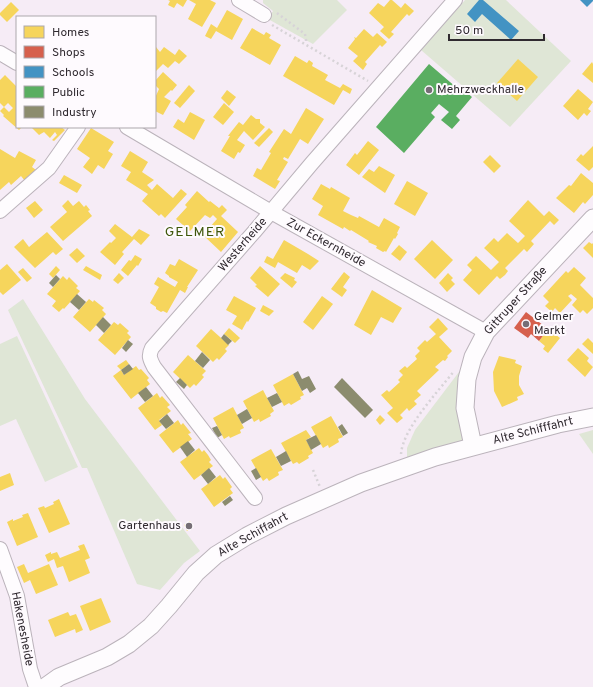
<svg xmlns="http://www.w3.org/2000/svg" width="593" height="687" viewBox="0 0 593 687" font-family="Overpass,sans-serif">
<rect width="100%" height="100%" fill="#f6ecf6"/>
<g fill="#dfe6d6">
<polygon points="263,0 337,0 347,10 313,44 268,19 273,11 263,3"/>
<polygon points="465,0 506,0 571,61 510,127 421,50"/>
<polygon points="23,299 85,399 200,551 184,563 160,590 137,584 87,468 82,468 8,310"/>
<polygon points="17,336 78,467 45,482 16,419 0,426 0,344"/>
<polygon points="462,368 464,441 407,460 407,448 415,430"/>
<polygon points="593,430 593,454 579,434"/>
</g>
<g fill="#f6d55c">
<polygon points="168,0 187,0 183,7 177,3 174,8 168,5 170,1"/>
<polygon points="189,0 210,0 216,3 202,27 188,19 196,4"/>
<polygon points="390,0 392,0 401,8 405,3 414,11 409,16 407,14 391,32 394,34 389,39 380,31 384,27 369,13 378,3 384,7"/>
<polygon points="11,2 19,10 7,22 0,15 0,13"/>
<polygon points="227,10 243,19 232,40 216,31 211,39 205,36 211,24 217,28"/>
<polygon points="252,28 264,35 266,32 271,35 269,38 281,45 270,65 240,48"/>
<polygon points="364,29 373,37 377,33 387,42 382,47 380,45 365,62 367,64 363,70 353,61 358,56 348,48 355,39 354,37 356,38"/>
<polygon points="156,47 160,52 164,47 175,55 179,49 187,56 179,64 175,61 168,68 163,64 156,71 155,70"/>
<polygon points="295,56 307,63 309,60 313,63 312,66 328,75 325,80 340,88 343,84 352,89 350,94 343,90 334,105 283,76"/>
<polygon points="518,59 538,77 517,101 497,83"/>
<polygon points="592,62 593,64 593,83 582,74"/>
<polygon points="163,72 177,85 172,91 171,90 164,97 171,101 163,115 155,111 155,98 159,89 155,85 155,81"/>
<polygon points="5,75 17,87 17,127 22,127 19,130 3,116 4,115 0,111 4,107 9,112 13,108 8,103 4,107 0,103 0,80"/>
<polygon points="189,85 195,91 180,108 174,103"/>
<polygon points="578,89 593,102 588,109 591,111 587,116 584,113 578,120 563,106"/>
<polygon points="227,90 236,97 229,106 221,98"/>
<polygon points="224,103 234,112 223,125 213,117"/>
<polygon points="306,108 324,119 308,144 300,139 288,159 284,157 283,159 288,162 277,180 280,181 275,189 253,176 257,168 261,170 271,153 269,152 284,129 291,134"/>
<polygon points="190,112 205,120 194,140 173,127 178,119 184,123"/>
<polygon points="251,115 256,119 260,119 260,123 265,127 253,140 244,131 237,140 245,145 240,153 238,152 234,159 221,151 230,136 228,136 231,132 239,122 243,125"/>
<polygon points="31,127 61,127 65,130 54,141 52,140 57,135 55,132 50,138 44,132 39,135"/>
<polygon points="91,128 114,142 108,151 113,154 104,169 98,165 92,174 83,167 90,158 77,149"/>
<polygon points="269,128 273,132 259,147 254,143"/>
<polygon points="368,141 379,150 359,175 346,165 355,153 357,155"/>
<polygon points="593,146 593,167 589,171 576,160 581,154 583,156"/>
<polygon points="0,149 15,158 19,151 36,160 32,167 36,170 25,181 21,176 11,185 9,182 0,190"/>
<polygon points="130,151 148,162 142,172 154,180 147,185 152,190 157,184 173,198 181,189 187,194 165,218 161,214 159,216 142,201 148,194 126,180 131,172 121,166"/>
<polygon points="490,155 501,166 494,173 483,162"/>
<polygon points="379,166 395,175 385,193 362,177 369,169 374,172"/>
<polygon points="581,173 593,183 593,195 585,204 583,202 574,213 556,198 569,185 571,186"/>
<polygon points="64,175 82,185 77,193 59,183"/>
<polygon points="407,181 428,193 415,216 394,204"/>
<polygon points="321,184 330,189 331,187 350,198 343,211 351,215 358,218 359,216 379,227 384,218 400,227 397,233 398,234 395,239 394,238 386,252 385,251 383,252 376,248 377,246 368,242 369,241 351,230 350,231 344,227 343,229 318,215 323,206 312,199"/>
<polygon points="197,191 209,202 210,201 219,208 222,205 227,210 221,216 238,232 221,252 203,235 217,219 213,215 210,218 205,215 190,231 176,219 187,207 185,205"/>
<polygon points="68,200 73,206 79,201 84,207 86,205 90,210 88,211 92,216 63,241 50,227 67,212 62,206"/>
<polygon points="528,200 544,216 549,211 559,220 554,225 550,221 531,241 534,244 527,252 524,249 505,268 508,271 505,275 500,279 497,276 479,295 463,280 472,270 467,265 476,256 491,270 499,262 484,248 494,238 498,242 507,233 518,243 525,236 509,221"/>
<polygon points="35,201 43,210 34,218 26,208"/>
<polygon points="115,224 132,237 139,229 150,235 141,245 134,239 122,252 124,254 115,265 100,252 110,242 111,243 116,238 109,231"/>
<polygon points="47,232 63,249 56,255 53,252 35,268 14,247 23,239 29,247"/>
<polygon points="284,240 308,254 319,261 310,270 302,265 297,273 278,262 275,268 264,262 267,256 273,259"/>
<polygon points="432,240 453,260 435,279 414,259"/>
<polygon points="589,242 592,244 593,243 593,258 583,248"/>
<polygon points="399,245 407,252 400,261 391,254"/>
<polygon points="77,248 85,256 77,263 69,255"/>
<polygon points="135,255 142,259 138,266 137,265 128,276 121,270 129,260 131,261"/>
<polygon points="179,259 198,270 187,287 188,287 185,293 180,290 167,313 163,311 161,312 156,309 156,307 150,303 159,287 154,284 158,277 175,287 178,282 169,277 169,276 165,273 170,264 175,266"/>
<polygon points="7,264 21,280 3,295 0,292 0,270"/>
<polygon points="56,266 60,270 53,278 49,274"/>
<polygon points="86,266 102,275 100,280 83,270"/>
<polygon points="260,266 280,284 268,297 255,286 257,285 250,278"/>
<polygon points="574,267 586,278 580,285 593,298 593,308 587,314 583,310 580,313 572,305 577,299 571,294 568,296 572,300 560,313 555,308 552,312 545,306 549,302 543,296 566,271 568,273"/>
<polygon points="23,268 32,278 27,282 18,272"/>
<polygon points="344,272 350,277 343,287 347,290 342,297 331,289"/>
<polygon points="119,273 124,278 118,284 113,280"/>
<polygon points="285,273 295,278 294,280 297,282 292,288 280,278"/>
<polygon points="448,273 453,278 451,280 455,284 447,292 439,283"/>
<polygon points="63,276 67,280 69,277 78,286 76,288 80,291 64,309 63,308 59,312 52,306 56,301 47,294"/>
<polygon points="372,290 402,308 393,323 381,317 371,335 354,325"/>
<polygon points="234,296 256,308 248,322 247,321 242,330 232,324 237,316 226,310"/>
<polygon points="322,296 333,304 313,330 303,322"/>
<polygon points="89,299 93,302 94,300 104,308 102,310 106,314 90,332 73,317"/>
<polygon points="263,305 274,311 269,316 260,311"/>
<polygon points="438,318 448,329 439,337 452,351 447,356 448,357 445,361 443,360 435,367 439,370 417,391 421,395 414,401 417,404 409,411 407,408 400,415 403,418 397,423 387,413 393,408 381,395 387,390 389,392 400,382 398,380 403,375 399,371 405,366 407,368 417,359 415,356 420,351 417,348 425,340 427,342 436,334 429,327"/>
<polygon points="114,322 118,325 120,323 129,331 127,333 131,337 115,355 98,340"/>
<polygon points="229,328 240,338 235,343 224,334"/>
<polygon points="211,329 229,345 225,349 227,351 219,360 217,358 213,362 196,346"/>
<polygon points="548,329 560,338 548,353 543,349 545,346 539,341"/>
<polygon points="588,338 593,343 593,354 582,344"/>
<polygon points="578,348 589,358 587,361 593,367 585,377 567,360"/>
<polygon points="188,355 206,371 202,375 204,377 196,386 194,384 190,388 173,372"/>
<polygon points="499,356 516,360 515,363 522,366 519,376 519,385 524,394 517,397 518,400 502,407 494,391 493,372"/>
<polygon points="126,360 129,364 121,370 124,375 136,366 139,370 141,369 149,378 147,380 150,384 131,399 113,376 121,370 117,366"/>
<polygon points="293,374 304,395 300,397 301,399 291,405 289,403 284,406 273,385"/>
<polygon points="263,390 274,411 270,414 271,416 260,422 259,419 254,422 243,401"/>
<polygon points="157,393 160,398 162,396 170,405 167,407 171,411 159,420 162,425 155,430 138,408"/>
<polygon points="233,407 244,428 240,430 241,433 230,438 229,436 224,439 213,418"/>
<polygon points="380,415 385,420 380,425 376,420"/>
<polygon points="331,416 343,437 338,439 339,442 329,448 328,445 323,448 311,427"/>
<polygon points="178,420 181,425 183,423 191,433 188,434 192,439 173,453 159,435"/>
<polygon points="306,430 311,437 306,440 313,453 308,456 309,458 299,464 297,462 293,464 281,443"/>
<polygon points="199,448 202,452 204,450 208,455 211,460 209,462 213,466 194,480 180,462"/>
<polygon points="271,449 283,470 278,472 279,475 269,481 267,478 263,481 251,460"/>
<polygon points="10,473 14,485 0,491 0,477"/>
<polygon points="220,475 223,479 225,477 232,487 230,489 233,493 214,507 201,489"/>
<polygon points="59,499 70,524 49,533 38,508 44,506 45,508 54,504 53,502"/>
<polygon points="28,513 38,537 17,546 7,522 13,519 13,521 23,517 22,515"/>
<polygon points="190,521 193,527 187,531 184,525"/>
<polygon points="84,544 90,558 85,560 90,573 69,582 63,566 57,568 54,559 48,562 45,555 51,552 51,554 57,552 60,558 80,550 78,546"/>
<polygon points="24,564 28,573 49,564 58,585 36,594 30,580 24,583 17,567"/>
<polygon points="101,598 111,622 90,631 80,606"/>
<polygon points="68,612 70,616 76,614 83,630 76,633 75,629 55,637 48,620"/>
</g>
<polygon fill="#d6604d" points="526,312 548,329 539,341 531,334 528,338 514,328"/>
<g fill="#4393c3">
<polygon points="479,0 483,0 519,31 511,40 482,14 475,22 467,14"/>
<polygon points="580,0 593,0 593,1 587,7"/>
</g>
<polygon fill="#5aae61" points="429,64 457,88 459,86 472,97 456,116 460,120 452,129 441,120 449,112 439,104 431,113 435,117 404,153 376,127"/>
<g fill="#8c8c6e">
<polygon points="56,275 60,279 53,287 49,283"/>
<polygon points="77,294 86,302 79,310 70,302"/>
<polygon points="103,317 111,325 104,333 96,325"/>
<polygon points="224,334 232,341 228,345 221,338"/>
<polygon points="128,340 133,344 126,352 122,348"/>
<polygon points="202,352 210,360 203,368 195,361"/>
<polygon points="129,364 133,369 124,375 121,370"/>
<polygon points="298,371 302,379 309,376 316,389 310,393 307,388 302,391 293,374"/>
<polygon points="180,378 187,385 184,389 176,382"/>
<polygon points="342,378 373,410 365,418 334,387"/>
<polygon points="146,387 153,396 145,402 138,393"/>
<polygon points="277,393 282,402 272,407 267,398"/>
<polygon points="247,409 252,418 242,424 237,415"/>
<polygon points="167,414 174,423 166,429 159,421"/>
<polygon points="342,424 348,433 343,436 338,427"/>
<polygon points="217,426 222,435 217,438 212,428"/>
<polygon points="316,435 321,444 311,450 306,440"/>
<polygon points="188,441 195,450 187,457 180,447"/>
<polygon points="286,451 291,461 281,466 276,457"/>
<polygon points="209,468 216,477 208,484 201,475"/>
<polygon points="256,468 261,477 256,480 251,471"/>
<polygon points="230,496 233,500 225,506 222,502"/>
</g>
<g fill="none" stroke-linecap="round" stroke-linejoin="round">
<g stroke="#bbb3bb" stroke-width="16">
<g id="minor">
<polyline points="239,0 264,15"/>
<polyline points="0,53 17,63"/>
<polyline points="127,127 271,212 486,332"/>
<polyline points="0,211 49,168 78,127"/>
<path d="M255,498L154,367C150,359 148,356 152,348L254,232L312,163L455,0"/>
<polyline points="0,549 17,596 30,669 36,687"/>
</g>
</g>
<g stroke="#bbb3bb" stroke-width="19">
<g id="tertiary">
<polyline points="473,446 465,408 467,379 473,357 486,332 593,218"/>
<polyline points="45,687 59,677 107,657 129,644 151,626 169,606 196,573 216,555 247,536 286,516 361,483 435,457 558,424 593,417"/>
</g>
</g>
<g stroke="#d7d3d7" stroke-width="2.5" stroke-dasharray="2 3" stroke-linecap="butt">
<polyline points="277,13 305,34 306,40 306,44"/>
<polyline points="272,25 368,81"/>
<path d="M401,454C403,428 438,392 454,371"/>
<polyline points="313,470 320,487"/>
</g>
<use href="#minor" stroke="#fefcfe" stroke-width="14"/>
<use href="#tertiary" stroke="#fefcfe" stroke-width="17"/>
</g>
<g fill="#756e75" stroke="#fefafe" stroke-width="1.5">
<circle cx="429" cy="90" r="4"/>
<circle cx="526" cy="324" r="4"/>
<circle cx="189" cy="526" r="4"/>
</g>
<g text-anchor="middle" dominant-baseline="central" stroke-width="4" stroke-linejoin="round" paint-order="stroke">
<g font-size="12" fill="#302a30" stroke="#fefafe" text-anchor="start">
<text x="437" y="90">Mehrzweckhalle</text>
<text x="534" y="317">Gelmer<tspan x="534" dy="14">Markt</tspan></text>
<text x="181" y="526" text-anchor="end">Gartenhaus</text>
</g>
<g font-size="12" fill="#302a30" stroke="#fefafe">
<text transform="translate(326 243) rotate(29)">Zur Eckernheide</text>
<text transform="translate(243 245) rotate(-49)">Westerheide</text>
<text transform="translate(516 301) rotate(-48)">Gittruper Straße</text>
<text transform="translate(533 431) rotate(-14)">Alte Schifffahrt</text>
<text transform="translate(253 535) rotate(-29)">Alte Schiffahrt</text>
<text transform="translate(22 629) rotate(79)">Hakenesheide</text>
</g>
<g font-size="14" letter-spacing="1" fill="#3f560b" stroke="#fefafe">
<text x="195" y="232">GELMER</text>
</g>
</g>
<rect x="16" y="16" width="140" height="112" fill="#fefafe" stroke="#aca7ac"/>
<rect x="24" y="26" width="20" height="12" fill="#f6d55c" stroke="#aca7ac"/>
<text x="52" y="36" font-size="12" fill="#302a30">Homes</text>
<rect x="24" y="46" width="20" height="12" fill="#d6604d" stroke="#aca7ac"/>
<text x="52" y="56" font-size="12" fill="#302a30">Shops</text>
<rect x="24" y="66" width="20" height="12" fill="#4393c3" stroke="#aca7ac"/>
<text x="52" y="76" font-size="12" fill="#302a30">Schools</text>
<rect x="24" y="86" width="20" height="12" fill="#5aae61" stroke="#aca7ac"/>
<text x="52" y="96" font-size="12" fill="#302a30">Public</text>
<rect x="24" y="106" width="20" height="12" fill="#8c8c6e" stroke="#aca7ac"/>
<text x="52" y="116" font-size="12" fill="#302a30">Industry</text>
<path d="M449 34v6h95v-6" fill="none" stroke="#302a30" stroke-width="2"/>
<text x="455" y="34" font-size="12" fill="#302a30" stroke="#fefafe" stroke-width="3" paint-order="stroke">50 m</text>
</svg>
